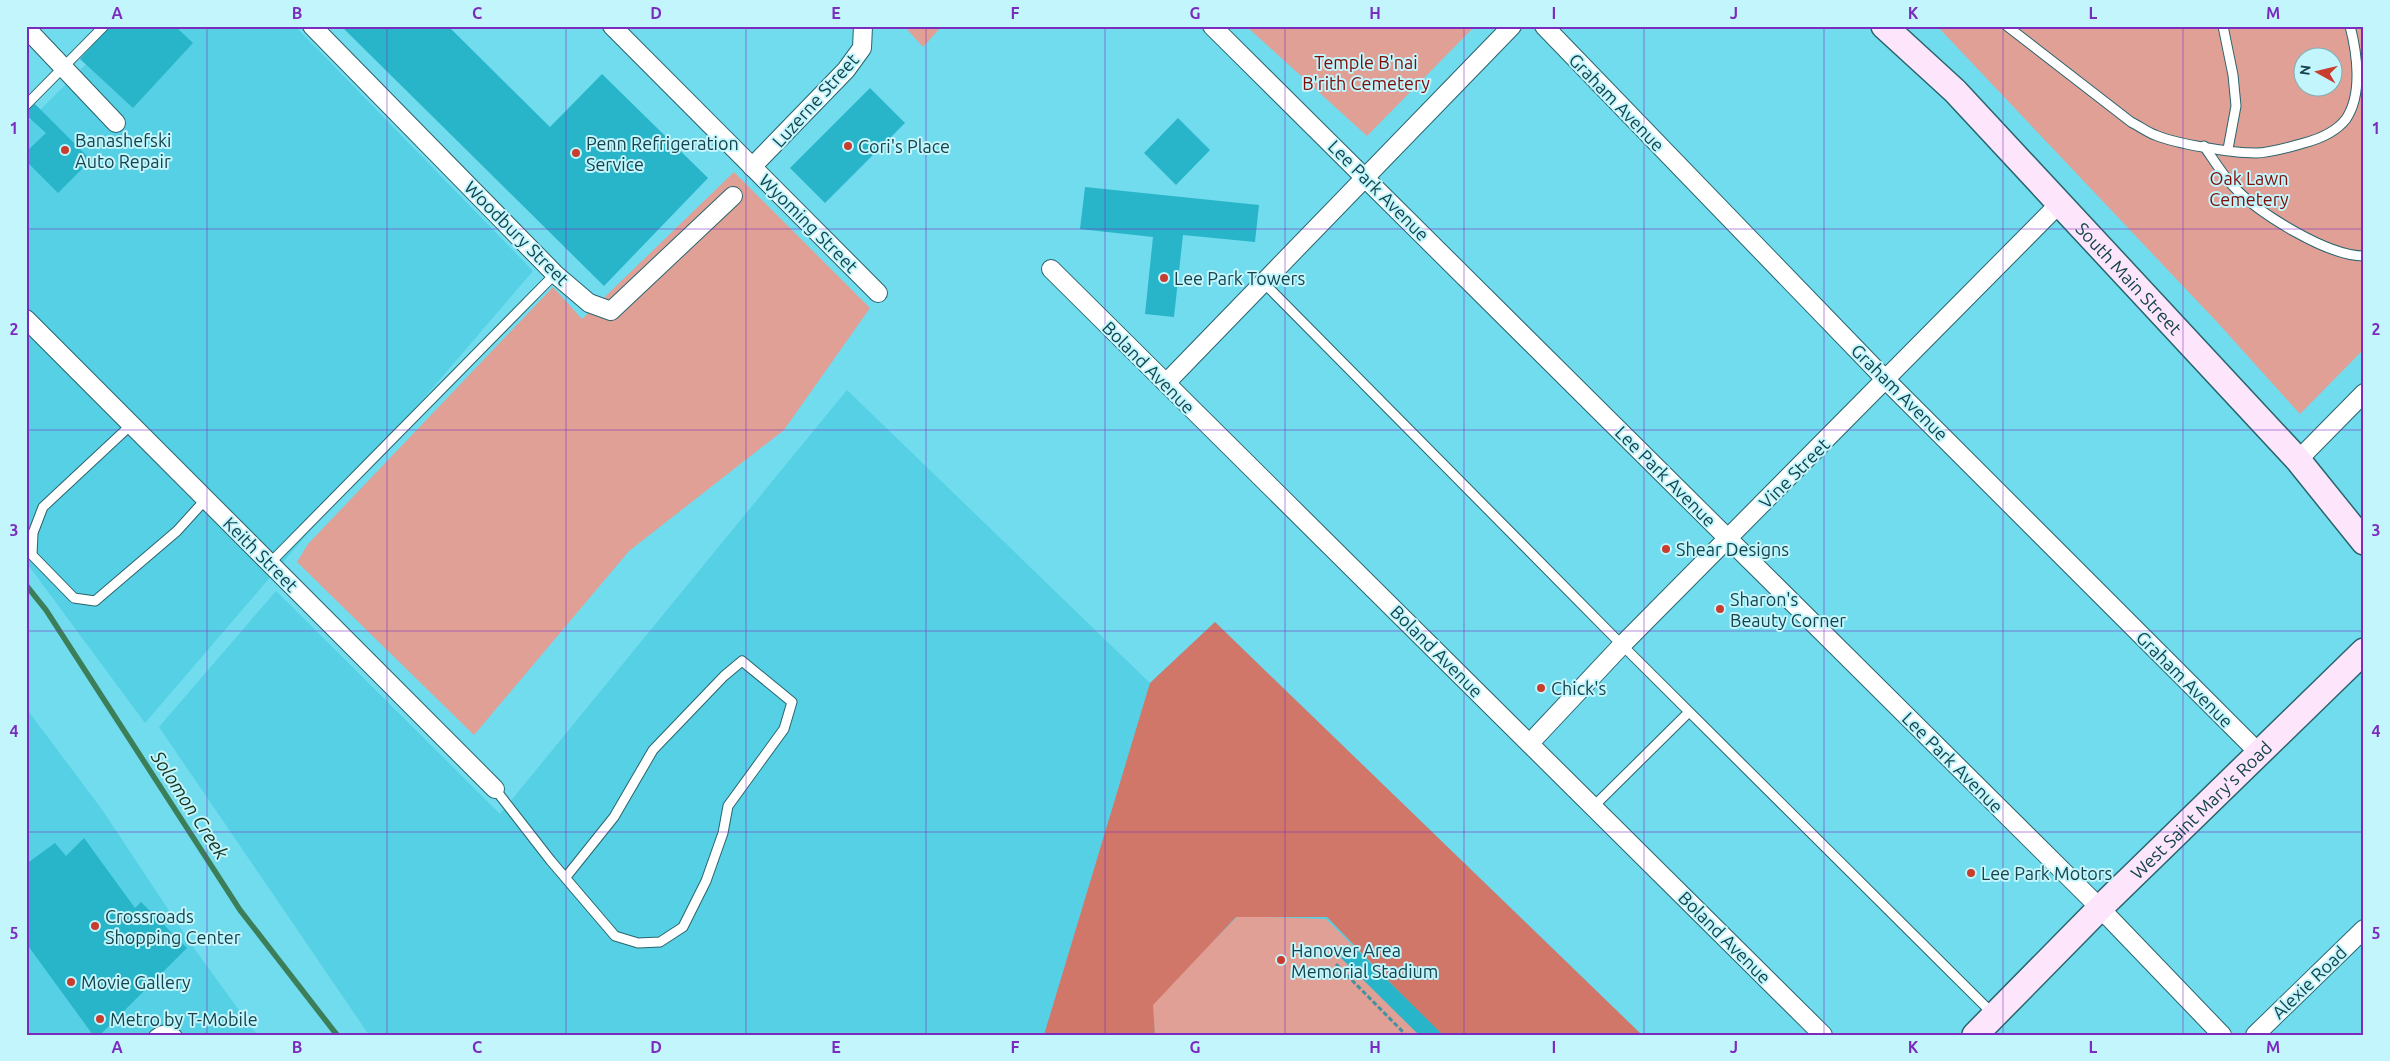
<svg xmlns="http://www.w3.org/2000/svg" width="2390" height="1061" viewBox="0 0 2390 1061" font-family="Ubuntu,sans-serif">
<rect width="100%" height="100%" fill="#70dcee"/>
<g fill="#56d0e4">
<polygon points="124,26 295,26 533,271 145,723 26,562 26,124"/>
<polygon points="847,390 1150,683 1215,622 1642,1035 369,1035 159,727 276,591 500,814"/>
<polygon points="26,708 103,811 191,944 257,1035 26,1035"/>
</g>
<g fill="#e0a095" fill-rule="evenodd">
<polygon points="904,26 942,26 923,47"/>
<polygon points="1246,26 1475,26 1367,136"/>
<path d="M1937,26H2364V349L2300,414L2217,322ZM2302,58H2332V88H2302Z"/>
<polygon points="734,172 870,308 784,430 629,551 474,735 297,562 308,544 553,287 582,319"/>
<polygon points="1238,916 1326,919 1443,1035 1155,1035 1152,1002"/>
</g>
<polygon fill="#d17769" points="1215,622 1642,1035 1441,1035 1327,917 1236,917 1153,1005 1155,1035 1044,1035 1150,683"/>
<g fill="none" stroke-linecap="round" stroke-linejoin="round">
<polyline stroke="#3b7e58" stroke-width="5.5" points="26,585 46,610 240,910 337,1035"/>
</g>
<g fill="#28b5c9">
<polygon points="110,26 175,26 193,43 133,108 80,59"/>
<polygon points="341,26 448,26 550,127 602,74 708,178 604,286"/>
<polygon points="870,88 905,123 825,203 790,168"/>
<polygon points="35,104 91,160 58,193 26,161 26,152 46,133 26,115 26,111"/>
<polygon points="1178,118 1210,150 1176,185 1144,153"/>
<polygon points="1085,187 1259,205 1255,242 1183,235 1174,317 1145,314 1153,237 1080,229"/>
<polygon points="84,838 135,908 141,902 187,948 100,1035 93,1035 26,943 26,864 55,843 66,856"/>
<polygon points="1353,946 1443,1035 1419,1035 1341,958"/>
</g>
<g fill="none" stroke-linecap="round" stroke-linejoin="round">
<g stroke="#2a646d" stroke-width="11">
<g id="lane">
<path d="M2007,26L2131,122C2139,126 2147,132 2155,135C2177,144 2231,153 2256,153C2271,153 2289,147 2304,143C2319,139 2336,132 2346,119C2363,94 2357,53 2350,26"/>
<polyline points="2223,26 2233,75 2236,106 2228,149"/>
<polyline points="26,105 104,26"/>
<path d="M2204,146C2213,159 2222,174 2233,186C2258,213 2327,256 2364,256"/>
<polyline points="1263,282 1622,645 1994,1015"/>
<polyline points="132,424 43,507 33,533 32,555 74,598 95,601 177,531 206,499"/>
<polyline points="270,563 555,274"/>
<polyline points="495,789 551,861 615,936 638,943 660,942 683,927 706,881 723,833 728,806 784,729 792,702 742,661 724,676 653,750 614,817 566,877"/>
<polyline points="1594,806 1689,712"/>
<path d="M154,1035C163,1028 169,1028 177,1035"/>
</g>
</g>
<g stroke="#2a646d" stroke-width="20">
<g id="street">
<polyline points="312,26 555,274 589,303 611,311 733,196"/>
<polyline points="612,26 878,293"/>
<polyline points="1212,26 2100,908 2222,1035"/>
<polyline points="1544,26 1886,380 2260,754"/>
<polyline points="26,28 116,123"/>
<polyline points="752,167 846,70 862,48 863,26"/>
<polyline points="1051,269 1823,1035"/>
<polyline points="26,319 495,789"/>
<polyline points="1166,383 1512,26"/>
<polyline points="2298,460 2364,393"/>
<polyline points="1530,743 1622,645 2059,204"/>
<polyline points="2255,1035 2364,929"/>
</g>
</g>
<g stroke="#2a646d" stroke-width="28">
<g id="secondary">
<path id="s1" d="M1884,26L1955,91L2298,460L2364,542"/>
<path id="s2" d="M1975,1035L2100,908L2364,651"/>
</g>
</g>
<polyline stroke="#43929f" stroke-width="3" stroke-dasharray="5 2.5" stroke-linecap="butt" points="1336,964 1406,1035"/>
<use href="#lane" stroke="#fff" stroke-width="9"/>
<use href="#street" stroke="#fff" stroke-width="18"/>
<use href="#secondary" stroke="#fde6fb" stroke-width="25"/>
</g>
<path fill="none" stroke="#7b2cbf" stroke-width="1" stroke-opacity="0.55" d="M207,26V1035M387,26V1035M566,26V1035M746,26V1035M926,26V1035M1105,26V1035M1285,26V1035M1464,26V1035M1644,26V1035M1824,26V1035M2003,26V1035M2183,26V1035M26,229H2364M26,430H2364M26,631H2364M26,832H2364"/>
<g fill="#c93d2e" stroke="#c3f5fd" stroke-width="2">
<circle cx="848" cy="146" r="5"/>
<circle cx="65" cy="150" r="5"/>
<circle cx="576" cy="153" r="5"/>
<circle cx="1164" cy="278" r="5"/>
<circle cx="1666" cy="549" r="5"/>
<circle cx="1720" cy="609" r="5"/>
<circle cx="1541" cy="688" r="5"/>
<circle cx="1971" cy="873" r="5"/>
<circle cx="95" cy="926" r="5"/>
<circle cx="1281" cy="960" r="5"/>
<circle cx="71" cy="982" r="5"/>
<circle cx="100" cy="1019" r="5"/>
</g>
<g text-anchor="middle" dominant-baseline="central" stroke-width="4" stroke-linejoin="round" paint-order="stroke">
<g font-size="18" fill="#7d0d06" stroke="#c3f5fd">
<text x="1366" y="62">Temple B'nai<tspan x="1366" dy="21">B'rith Cemetery</tspan></text>
<text x="2249" y="178">Oak Lawn<tspan x="2249" dy="21">Cemetery</tspan></text>
</g>
<g font-size="18" fill="#14434b" stroke="#c3f5fd">
<text transform="translate(815 100) rotate(-48)">Luzerne Street</text>
<text transform="translate(1617 102) rotate(46)">Graham Avenue</text>
<text transform="translate(1379 190) rotate(45)">Lee Park Avenue</text>
<text transform="translate(809 223) rotate(45)">Wyoming Street</text>
<text transform="translate(517 233) rotate(45)">Woodbury Street</text>
<text stroke="none"><textPath href="#s1" startOffset="352">South Main Street</textPath></text>
<text transform="translate(1149 367) rotate(45)">Boland Avenue</text>
<text transform="translate(1900 392) rotate(45)">Graham Avenue</text>
<text transform="translate(1794 473) rotate(-45)">Vine Street</text>
<text transform="translate(1666 476) rotate(45)">Lee Park Avenue</text>
<text transform="translate(261 554) rotate(45)">Keith Street</text>
<text transform="translate(1437 651) rotate(45)">Boland Avenue</text>
<text transform="translate(2185 679) rotate(45)">Graham Avenue</text>
<text transform="translate(1953 762) rotate(45)">Lee Park Avenue</text>
<text stroke="none"><textPath href="#s2" startOffset="319">West Saint Mary's Road</textPath></text>
<text transform="translate(1725 937) rotate(45)">Boland Avenue</text>
<text transform="translate(2309 982) rotate(-44)">Alexie Road</text>
</g>
<g font-size="18" fill="#14434b" stroke="#c3f5fd" text-anchor="start">
<text x="75" y="140">Banashefski<tspan x="75" dy="21">Auto Repair</tspan></text>
<text x="586" y="143">Penn Refrigeration<tspan x="586" dy="21">Service</tspan></text>
<text x="858" y="146">Cori's Place</text>
<text x="1174" y="278">Lee Park Towers</text>
<text x="1676" y="549">Shear Designs</text>
<text x="1730" y="599">Sharon's<tspan x="1730" dy="21">Beauty Corner</tspan></text>
<text x="1551" y="688">Chick's</text>
<text x="1981" y="873">Lee Park Motors</text>
<text x="105" y="916">Crossroads<tspan x="105" dy="21">Shopping Center</tspan></text>
<text x="1291" y="950">Hanover Area<tspan x="1291" dy="21">Memorial Stadium</tspan></text>
<text x="81" y="982">Movie Gallery</text>
<text x="110" y="1019">Metro by T-Mobile</text>
</g>
<g font-size="19" font-style="italic" fill="#15351d" stroke="#c3f5fd">
<text transform="translate(190 805) rotate(57)">Solomon Creek</text>
</g>
</g>
<rect width="2390" height="1061" fill="none" stroke="#c3f5fd" stroke-width="55"/>
<g transform="translate(2318 72) rotate(278)"><circle r="24" fill="#c3f5fd" stroke="#7daeb6"/>
<path d="M0-4L9 19L0 12L-9 19Z" fill="#c93d2e"/>
<text y="-8" font-size="14" font-weight="bold" text-anchor="middle" fill="#14434b">N</text>
</g>
<rect x="28" y="28" width="2334" height="1006" fill="none" stroke="#7b2cbf" stroke-width="2"/>
<g font-size="16" text-anchor="middle" font-weight="bold" fill="#7b2cbf">
<text x="117" y="19">A</text>
<text x="297" y="19">B</text>
<text x="477" y="19">C</text>
<text x="656" y="19">D</text>
<text x="836" y="19">E</text>
<text x="1015" y="19">F</text>
<text x="1195" y="19">G</text>
<text x="1375" y="19">H</text>
<text x="1554" y="19">I</text>
<text x="1734" y="19">J</text>
<text x="1913" y="19">K</text>
<text x="2093" y="19">L</text>
<text x="2273" y="19">M</text>
<text x="14" y="134">1</text>
<text x="2376" y="134">1</text>
<text x="14" y="335">2</text>
<text x="2376" y="335">2</text>
<text x="14" y="536">3</text>
<text x="2376" y="536">3</text>
<text x="14" y="737">4</text>
<text x="2376" y="737">4</text>
<text x="14" y="939">5</text>
<text x="2376" y="939">5</text>
<text x="117" y="1053">A</text>
<text x="297" y="1053">B</text>
<text x="477" y="1053">C</text>
<text x="656" y="1053">D</text>
<text x="836" y="1053">E</text>
<text x="1015" y="1053">F</text>
<text x="1195" y="1053">G</text>
<text x="1375" y="1053">H</text>
<text x="1554" y="1053">I</text>
<text x="1734" y="1053">J</text>
<text x="1913" y="1053">K</text>
<text x="2093" y="1053">L</text>
<text x="2273" y="1053">M</text>
</g>
</svg>
